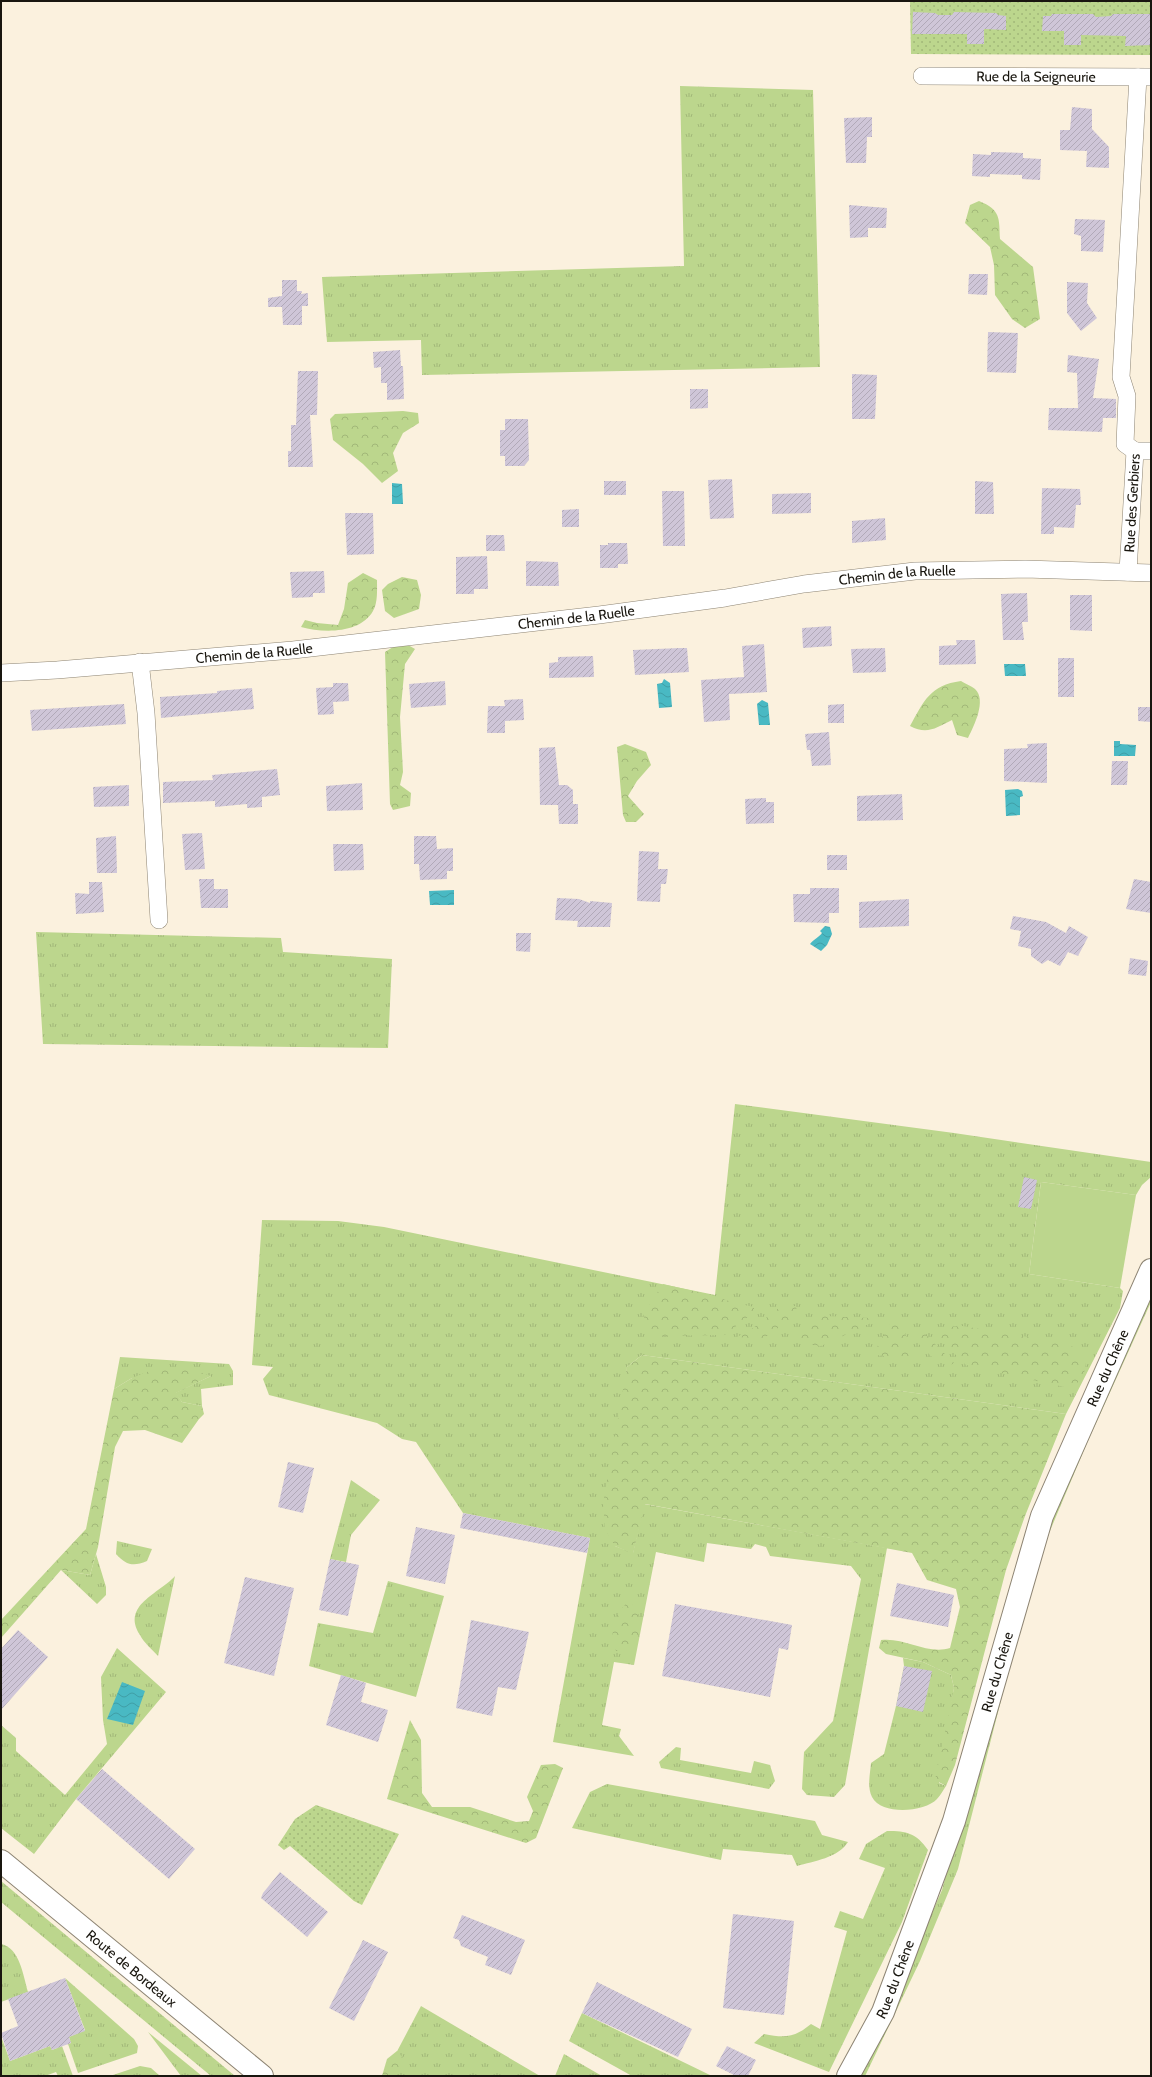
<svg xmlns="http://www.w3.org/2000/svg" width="1152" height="2077" viewBox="0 0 1152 2077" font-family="Cabin,sans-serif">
<defs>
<pattern id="grass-tufts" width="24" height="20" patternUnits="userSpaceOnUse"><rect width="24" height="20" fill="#bcd68d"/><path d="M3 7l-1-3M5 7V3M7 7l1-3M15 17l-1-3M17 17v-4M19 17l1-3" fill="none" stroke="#a1b778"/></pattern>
<pattern id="forest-crowns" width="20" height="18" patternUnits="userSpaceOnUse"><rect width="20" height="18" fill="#bcd68d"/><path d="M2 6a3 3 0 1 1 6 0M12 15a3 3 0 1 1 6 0" fill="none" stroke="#a1b778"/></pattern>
<pattern id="park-dots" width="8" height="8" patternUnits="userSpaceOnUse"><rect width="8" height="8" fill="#bcd68d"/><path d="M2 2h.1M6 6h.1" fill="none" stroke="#a1b778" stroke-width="1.8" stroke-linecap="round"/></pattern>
<pattern id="water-waves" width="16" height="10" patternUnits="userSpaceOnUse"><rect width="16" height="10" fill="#49b9c3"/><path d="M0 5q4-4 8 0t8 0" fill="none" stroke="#3f9ea6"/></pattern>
<pattern id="building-hatch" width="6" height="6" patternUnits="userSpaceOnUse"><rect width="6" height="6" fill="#cfc6d8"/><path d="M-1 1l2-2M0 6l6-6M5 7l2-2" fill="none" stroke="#b1a9b8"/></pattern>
</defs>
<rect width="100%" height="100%" fill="#fbf1de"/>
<g fill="url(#grass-tufts)">
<polygon points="680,86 813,90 820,367 422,375 421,340 327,342 322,277 684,266"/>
<polygon points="36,932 281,938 283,952 392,959 388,1048 43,1044"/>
<polygon points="735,1104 954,1133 1151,1162 1151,1177 1142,1185 1136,1195 1041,1182 1029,1274 1120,1288 1123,1291 1120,1308 1066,1414 642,1355 627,1367 615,1546 633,1553 644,1504 887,1548 845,1785 834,1797 807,1795 802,1789 804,1752 833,1721 861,1579 851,1566 770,1556 766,1547 755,1544 751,1549 707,1543 704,1562 656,1552 634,1665 614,1662 602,1725 621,1729 619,1736 634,1756 553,1742 590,1538 463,1513 416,1442 402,1439 377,1423 269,1395 263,1379 273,1367 252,1365 262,1220 338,1221 384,1227 715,1295"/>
<polygon points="1151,1287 1151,1302 1087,1443 1047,1538 1009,1669 958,1869 920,1961 867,2072 865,2076 854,2076 894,2000 942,1890 1003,1666 1046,1519"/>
<polygon points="120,1357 229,1364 233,1371 233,1385 201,1389 202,1406 182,1402 175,1393 211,1376 132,1378 114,1389"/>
<polygon points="351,1480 380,1500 351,1535 346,1562 330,1559"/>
<path d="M117,1541L152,1549L147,1561C133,1567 126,1565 116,1554Z"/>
<polygon points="96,1554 106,1587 106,1595 97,1604 61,1570 90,1575"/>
<path d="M175,1576L158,1656C152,1649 144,1643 140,1635C121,1605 159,1594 175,1576Z"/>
<polygon points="388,1581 444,1596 416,1697 309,1666 318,1623 373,1633"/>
<polygon points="117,1648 166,1692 76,1799 34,1854 1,1828 1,1725 16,1738 16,1751 65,1795 107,1744 103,1720 101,1677"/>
<path d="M903,1658L923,1662L951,1675L954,1688L939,1783L946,1786C943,1790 941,1795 937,1799C925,1812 882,1816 872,1797C867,1787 870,1775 871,1763L884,1754L896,1706L904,1666Z"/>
<polygon points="676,1747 681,1748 680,1760 751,1773 754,1761 770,1765 775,1781 769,1789 661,1768 659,1762"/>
<path d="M607,1784L815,1821L822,1835L848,1842C838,1858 814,1861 797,1866L792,1855L723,1849L721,1860L572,1828L590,1792Z"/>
<path d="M887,1831C907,1831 916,1833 928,1850L902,1922L829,2072L754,2043L764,2034C785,2038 794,2038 811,2024L820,2029L847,1931L834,1927L840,1911L863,1919L885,1868L859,1859L866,1844Z"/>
<polygon points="1,1881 235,2076 211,2076 1,1902"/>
<path d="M1,1944C20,1948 23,1975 28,1992L1,2002Z"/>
<polygon points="65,1978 134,2039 138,2046 137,2053 78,2073 68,2044 71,2043 69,2037 85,2030"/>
<polygon points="421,2006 540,2076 384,2076"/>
<polygon points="582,2013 712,2076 632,2076 569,2041"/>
<polygon points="148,2032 202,2076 181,2076"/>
<polygon points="1,2036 10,2061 50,2046 52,2050 62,2046 73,2076 58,2076 56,2072 45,2076 1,2076"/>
<polygon points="564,2054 602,2076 555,2076"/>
<polygon points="140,2066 151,2068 160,2076 110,2076"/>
</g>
<g fill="url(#forest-crowns)">
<path d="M979,201C1001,210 999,218 1000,239L1033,267L1040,319L1025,328L1012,319L995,295L994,265L990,247L965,223L970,205Z"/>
<polygon points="403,411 418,413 419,423 403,433 393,453 398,471 382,483 363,464 333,440 330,419 335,414"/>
<path d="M363,573L377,580C377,589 378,603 373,611C360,634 323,633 301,627L305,620L317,623L338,625L344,609L348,583Z"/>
<polygon points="402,577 417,580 421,595 419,609 394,618 385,611 382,590 388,584"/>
<polygon points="408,645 415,649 405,664 400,717 403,772 400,785 411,793 410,806 393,810 390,804 385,652 393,647"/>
<path d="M961,681C965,684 972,686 975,689C987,700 974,726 968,738L957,735L952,720C936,728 927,735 910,726C924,701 930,685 961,681Z"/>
<polygon points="625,744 646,752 651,765 637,781 628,796 644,814 636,822 626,822 623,815 617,747"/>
<polygon points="663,1284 715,1296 731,1302 754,1307 754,1312 725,1335 656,1336 648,1330 643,1314"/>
<polygon points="796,1306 797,1314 763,1339 737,1337 753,1328 780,1307"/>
<polygon points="824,1316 870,1318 871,1323 821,1346 790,1342 791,1333"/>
<polygon points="899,1322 905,1332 911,1357 904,1359 876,1355 875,1351 890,1323"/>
<polygon points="962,1326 1070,1344 1086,1362 1084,1374 1073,1389 966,1365 936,1335 942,1327"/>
<polygon points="925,1334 954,1363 949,1366 934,1359 918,1343 919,1335"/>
<path d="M642,1355L1066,1414L1025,1516L1006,1570L955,1765L946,1786L935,1780L954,1688L951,1675L923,1662L886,1654L879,1648L881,1640C905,1637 927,1655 950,1648L960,1607L956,1589L927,1580L912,1553L645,1504L633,1554L615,1546L605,1529L603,1503L627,1367Z"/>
<polygon points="159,1367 188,1368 211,1376 176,1393 182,1402 202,1406 204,1414 199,1419 182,1443 145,1430 123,1431 115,1447 98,1547 90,1575 61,1570 1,1638 1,1620 86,1529 114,1389 132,1378"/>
<path d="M629,1601C643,1611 639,1626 638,1642L632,1647L616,1651C609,1632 613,1615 629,1601Z"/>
<polygon points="410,1720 421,1740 422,1793 432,1807 470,1807 516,1822 529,1821 533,1811 527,1797 541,1765 555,1764 563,1768 536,1838 526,1843 387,1799"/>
<polygon points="397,2051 403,2058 396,2076 382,2076 387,2059"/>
</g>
<g fill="url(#park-dots)">
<polygon points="910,1 1151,1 1151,55 911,54"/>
<polygon points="316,1805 399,1834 362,1905 354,1901 290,1846 284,1850 278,1845 295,1819"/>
</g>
<polygon fill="#bcd68d" points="1041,1182 1136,1195 1120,1288 1029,1274"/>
<g fill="url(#water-waves)">
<polygon points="392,483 402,484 403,504 392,504"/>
<polygon points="1004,664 1025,664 1026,676 1005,676"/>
<polygon points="664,679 670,683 672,707 659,708 657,684 662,683"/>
<polygon points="762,700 768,703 770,725 759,725 757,704"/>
<polygon points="1114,741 1120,741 1120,744 1136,745 1135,756 1114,756"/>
<polygon points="1018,789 1022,791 1023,796 1020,797 1020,815 1006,816 1005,790"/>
<polygon points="454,890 454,905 430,905 429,891"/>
<path d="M825,926L830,927L832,934L827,945L821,951L810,944C814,939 819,937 822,933L820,931Z"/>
<polygon points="122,1682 145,1691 133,1725 107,1719"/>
</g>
<g fill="url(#building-hatch)">
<polygon points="913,12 935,13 938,15 952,15 954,12 996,13 998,15 1006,16 1006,30 984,29 984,44 967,44 967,34 912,34"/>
<polygon points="1052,14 1093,14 1096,17 1111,16 1113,14 1151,14 1151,45 1125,46 1126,36 1081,35 1081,45 1064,45 1064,31 1042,31 1043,16 1051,16"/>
<polygon points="1072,107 1092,109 1092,129 1109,147 1109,168 1086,167 1087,151 1060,150 1060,130 1070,130"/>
<polygon points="872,117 872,137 867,137 866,163 846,163 844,118"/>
<polygon points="991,152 1023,153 1023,158 1041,159 1040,180 1022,179 1022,175 990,174 990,177 972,176 973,154 991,155"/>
<polygon points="849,205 887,208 886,228 868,228 868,237 850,238"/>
<polygon points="1075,219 1105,220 1103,252 1081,251 1081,236 1074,234"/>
<polygon points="969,274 988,274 987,295 968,294"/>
<polygon points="282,280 297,280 297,291 302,291 301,294 308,293 308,306 302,306 302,325 283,325 282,307 268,307 268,298 282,296"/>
<polygon points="1067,282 1088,283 1087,303 1097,318 1081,331 1067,313"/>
<polygon points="988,332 1018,333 1016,373 987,372"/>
<polygon points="400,350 401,366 403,366 404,399 387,400 387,383 381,383 381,367 374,368 373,352"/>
<polygon points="1068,355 1099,359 1093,398 1116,399 1116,418 1103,418 1102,432 1048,430 1049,408 1078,408 1077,373 1067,372"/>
<polygon points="298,371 318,371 317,415 310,415 313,467 288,467 288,451 291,451 291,425 296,425"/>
<polygon points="852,374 877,375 875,419 852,419"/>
<polygon points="690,389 708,389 708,408 690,409"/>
<polygon points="505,419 528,419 529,460 524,466 505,466 505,456 500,456 500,430 505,430"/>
<polygon points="732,479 734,518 710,519 708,480"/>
<rect x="604" y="481" width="22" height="14"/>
<polygon points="975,481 993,482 994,514 975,514"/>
<polygon points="1042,488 1080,489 1081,505 1076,505 1074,528 1054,527 1054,534 1041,534"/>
<polygon points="662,491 684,491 685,546 663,546"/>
<polygon points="811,493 811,513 772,514 772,494"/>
<polygon points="579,509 579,527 562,527 562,510"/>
<polygon points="345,513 373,513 374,554 347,555"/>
<polygon points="885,518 886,540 852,543 852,521"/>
<polygon points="486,535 504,535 505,551 486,551"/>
<polygon points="608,543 627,543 628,564 618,564 618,568 600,568 600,545 608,545"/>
<polygon points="487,556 488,589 474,589 474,594 456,594 456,557"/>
<polygon points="526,561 558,562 559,586 526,586"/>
<polygon points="324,571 325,593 313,593 313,597 292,598 290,572"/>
<polygon points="1027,593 1028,622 1022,622 1024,640 1003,640 1001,594"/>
<polygon points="1070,595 1092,595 1092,631 1070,630"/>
<polygon points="831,626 832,646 803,648 802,628"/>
<polygon points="956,640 975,640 976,664 939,665 939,646 957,645"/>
<polygon points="764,644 767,692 729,694 730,720 704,722 701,680 744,677 742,646"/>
<polygon points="680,648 687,648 689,672 635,675 633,650"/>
<polygon points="885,648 886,672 853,673 851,649"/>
<polygon points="593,656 594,677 549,678 549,663 558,662 558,657"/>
<rect x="1058" y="658" width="16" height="39"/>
<polygon points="445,681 446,705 411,708 409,684"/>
<polygon points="333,683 348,683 349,701 333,702 334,714 318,715 316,688 333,687"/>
<polygon points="252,688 254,709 161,718 160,697 217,693 217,691"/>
<polygon points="523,699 524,720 505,721 505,733 487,733 488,706 505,706 504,700"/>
<polygon points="124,704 126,724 32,731 30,710"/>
<polygon points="844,704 844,723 828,723 828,705"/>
<polygon points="1138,707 1151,707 1151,722 1138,721"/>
<polygon points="829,732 831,765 812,766 810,750 807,750 805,734"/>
<polygon points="1047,743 1047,783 1004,781 1004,749 1028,748 1027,744"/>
<polygon points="555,747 559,785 567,785 573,790 573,804 578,804 578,824 559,824 558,805 540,805 539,748"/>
<polygon points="1112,761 1128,761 1127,785 1111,785"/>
<polygon points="277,769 280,795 262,797 262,807 247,808 247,804 215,807 215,801 163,803 163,782 213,780 212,775"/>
<polygon points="362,783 363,810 327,811 326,786"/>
<polygon points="129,785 129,806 94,807 93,787"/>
<polygon points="902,794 903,820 857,821 857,796"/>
<polygon points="766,798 766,802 774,802 774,823 746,824 745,799"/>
<polygon points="202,833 205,869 185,870 182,834"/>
<polygon points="116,836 117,873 97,873 96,838"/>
<polygon points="414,836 436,836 437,849 453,848 453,871 447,871 447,879 420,880 419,864 414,864"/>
<polygon points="333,844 363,844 364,870 334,871"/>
<polygon points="639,851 659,852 658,869 668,869 666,884 661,884 660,902 637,901"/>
<rect x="827" y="855" width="20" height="15"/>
<polygon points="199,879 214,879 214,889 228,889 228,908 201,908"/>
<polygon points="1134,879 1151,882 1151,913 1126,909"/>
<polygon points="89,882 102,882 104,912 76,914 75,893 89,894"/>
<polygon points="810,888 839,888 839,913 829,913 829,923 794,922 793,894 810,894"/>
<polygon points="557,898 579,899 590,903 590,901 612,903 610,927 577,927 578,921 555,920"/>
<polygon points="909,899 909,926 859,928 859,902"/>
<polygon points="1013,916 1046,922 1066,933 1069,926 1088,937 1078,956 1068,952 1060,966 1048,960 1042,964 1031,956 1031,949 1018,946 1021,931 1010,929"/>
<polygon points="516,933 531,933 530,952 516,951"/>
<polygon points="1130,958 1148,961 1146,976 1128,974"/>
<polygon points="1024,1177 1037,1180 1031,1209 1018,1207"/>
<polygon points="288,1462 314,1468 303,1513 278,1507"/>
<polygon points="463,1513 590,1538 587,1553 460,1528"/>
<polygon points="416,1527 455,1535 445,1584 406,1576"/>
<polygon points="330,1559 359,1565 348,1616 319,1610"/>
<polygon points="245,1577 294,1588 274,1676 224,1663"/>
<polygon points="897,1583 954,1595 948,1627 890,1616"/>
<polygon points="675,1604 792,1625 788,1650 779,1648 770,1697 662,1676"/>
<polygon points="471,1620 529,1632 516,1690 498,1687 492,1716 456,1708"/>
<polygon points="18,1630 48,1657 1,1710 1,1649"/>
<polygon points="904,1666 932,1671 923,1712 896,1706"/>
<polygon points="341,1675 366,1683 361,1702 388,1710 378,1742 326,1725"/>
<polygon points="102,1769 195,1849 169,1879 76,1799"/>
<polygon points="280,1872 328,1912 307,1937 261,1898 263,1893"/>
<polygon points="733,1914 794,1921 784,2015 723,2008"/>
<polygon points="462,1915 525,1940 511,1975 485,1965 488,1957 461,1946 459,1940 453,1938"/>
<polygon points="363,1940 388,1952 354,2021 329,2008"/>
<polygon points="65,1978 85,2031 69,2037 71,2043 52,2050 50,2046 10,2061 1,2033 18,2026 8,1999"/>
<polygon points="597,1982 692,2029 678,2057 582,2013"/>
<polygon points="727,2046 756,2060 748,2076 736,2076 716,2066"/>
</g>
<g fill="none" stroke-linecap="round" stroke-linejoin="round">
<g stroke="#8d8473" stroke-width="18">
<g id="street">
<path id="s1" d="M922,76L1151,77"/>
<polyline points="1135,451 1125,444 1127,396 1121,377 1138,77"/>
<path id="s2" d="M1128,572L1135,451H1151"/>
<polyline points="140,662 146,713 159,920"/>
<path id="s3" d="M1,673L57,670L293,650L599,615L725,598L804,584L915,571L1025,569L1151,573"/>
</g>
</g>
<g stroke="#8d8473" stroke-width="24">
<g id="secondary">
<path id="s4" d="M848,2076L883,2012L954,1821L1042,1516L1151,1270"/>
</g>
</g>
<g stroke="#8d8473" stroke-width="24">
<g id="primary">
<path id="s5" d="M1,1861L262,2076"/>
</g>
</g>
<use href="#street" stroke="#fff" stroke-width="17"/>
<use href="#secondary" stroke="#fff" stroke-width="22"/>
<use href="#primary" stroke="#fff" stroke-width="22"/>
</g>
<g text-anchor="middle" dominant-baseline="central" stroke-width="4" stroke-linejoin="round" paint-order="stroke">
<g font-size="14" fill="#19160f" stroke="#fff">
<text stroke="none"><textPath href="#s1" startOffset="114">Rue de la Seigneurie</textPath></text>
<text stroke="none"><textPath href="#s2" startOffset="69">Rue des Gerbiers</textPath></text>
<text stroke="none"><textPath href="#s3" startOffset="902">Chemin de la Ruelle</textPath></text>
<text stroke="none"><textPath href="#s3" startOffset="578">Chemin de la Ruelle</textPath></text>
<text stroke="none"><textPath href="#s3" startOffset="254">Chemin de la Ruelle</textPath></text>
<text stroke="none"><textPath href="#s4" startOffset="756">Rue du Chêne</textPath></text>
<text stroke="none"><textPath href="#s4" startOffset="432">Rue du Chêne</textPath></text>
<text stroke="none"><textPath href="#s5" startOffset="169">Route de Bordeaux</textPath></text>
<text stroke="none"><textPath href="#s4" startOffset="108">Rue du Chêne</textPath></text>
</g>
</g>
<rect width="1152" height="2077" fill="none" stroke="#19160f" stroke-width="4"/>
</svg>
